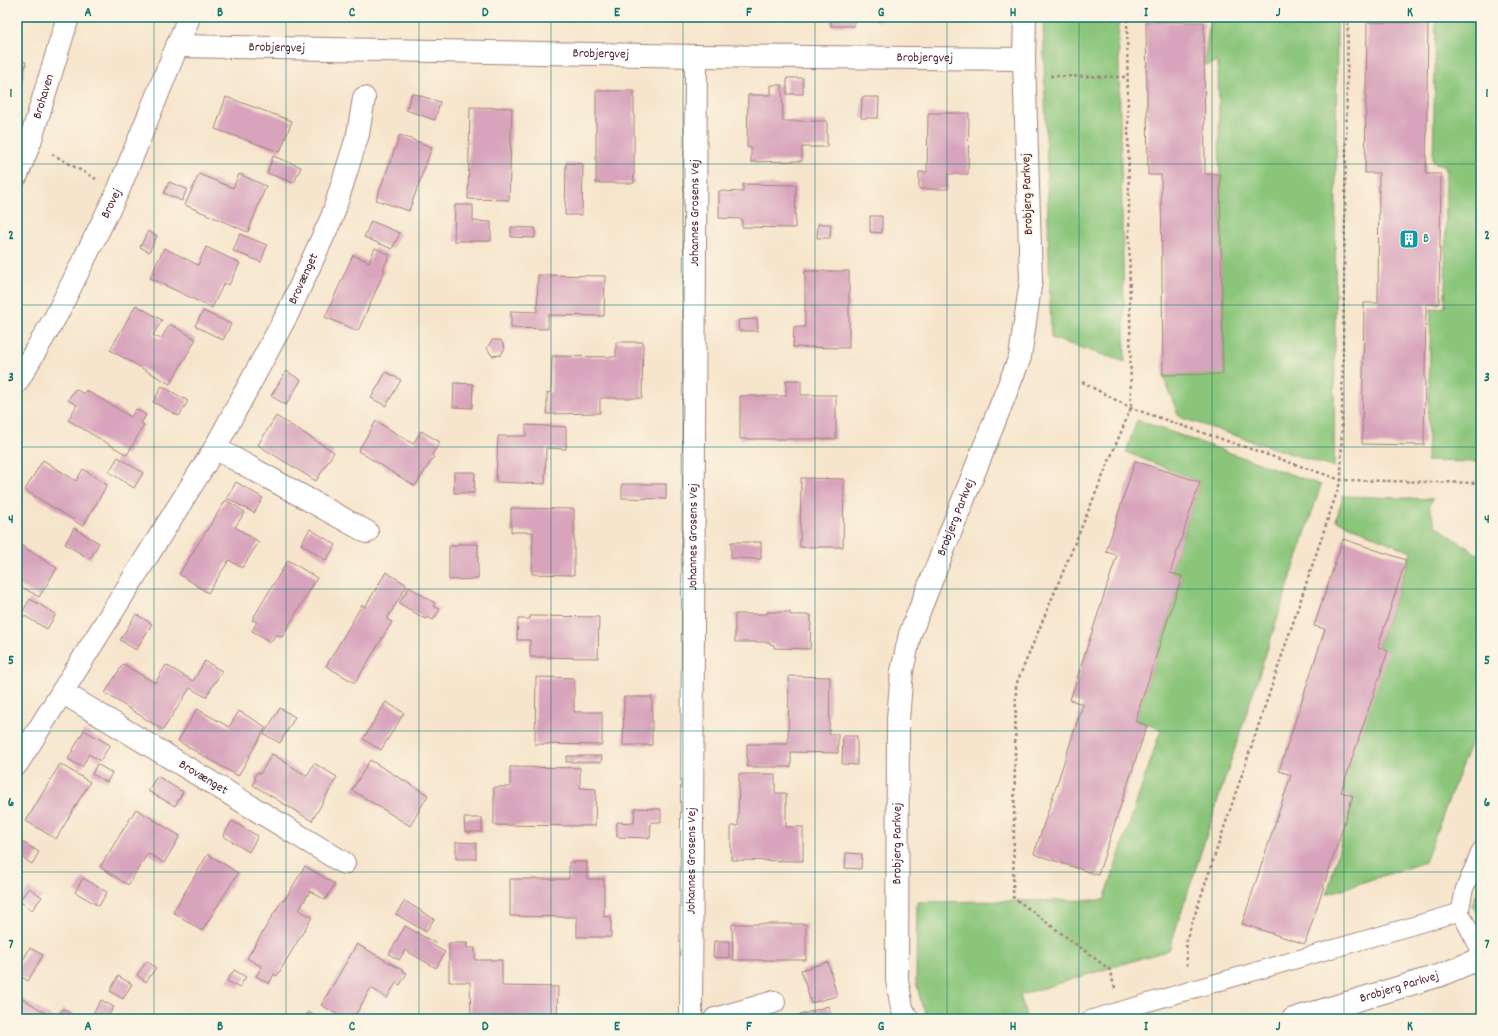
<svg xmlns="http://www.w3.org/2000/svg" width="1498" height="1036" viewBox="0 0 1498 1036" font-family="Dekko,sans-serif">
<rect width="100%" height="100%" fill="#fcf5e5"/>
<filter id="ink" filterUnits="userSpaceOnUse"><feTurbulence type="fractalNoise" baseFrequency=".025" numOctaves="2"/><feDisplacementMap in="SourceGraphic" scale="8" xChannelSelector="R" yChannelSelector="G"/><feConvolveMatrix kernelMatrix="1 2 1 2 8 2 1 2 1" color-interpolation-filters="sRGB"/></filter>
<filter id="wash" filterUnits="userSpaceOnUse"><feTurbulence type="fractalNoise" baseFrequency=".012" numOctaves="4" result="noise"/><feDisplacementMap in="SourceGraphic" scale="16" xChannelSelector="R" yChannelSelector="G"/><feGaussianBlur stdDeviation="0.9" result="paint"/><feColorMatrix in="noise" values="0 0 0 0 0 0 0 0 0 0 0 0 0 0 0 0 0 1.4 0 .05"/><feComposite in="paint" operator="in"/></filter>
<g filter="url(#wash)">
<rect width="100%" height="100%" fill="#f6e5cc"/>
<g fill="#8ac57a" stroke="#6a7252">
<polygon points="1043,17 1118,17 1125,362 1051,338"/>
<polygon points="1210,19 1337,21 1334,468 1179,417 1163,375 1223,373 1218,62 1204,65"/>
<polygon points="1436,19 1481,21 1481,462 1427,461 1431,309 1445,307 1446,166 1433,162"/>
<polygon points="1137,420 1321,485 1169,950 1020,995 1027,1019 929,1019 922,1006 916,981 917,902 1104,900 1161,729 1135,721 1182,577 1170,573 1200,482 1126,452"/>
<polygon points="1343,496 1433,499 1429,505 1436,526 1477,554 1481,554 1481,715 1425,862 1327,894 1353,796 1341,792 1378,647 1411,552 1336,520"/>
<polygon points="1481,885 1481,919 1472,905"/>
</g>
<g id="blocks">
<g fill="#d8a4bc">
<rect x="831" y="17" width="23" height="9"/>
<polygon points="874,17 884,17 879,22"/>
<polygon points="1146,22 1204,22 1205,174 1220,174 1223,374 1163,375 1161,175 1148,175"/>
<polygon points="1367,22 1428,23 1426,174 1441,174 1439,304 1426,304 1424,445 1362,444 1364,303 1378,303 1379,173 1365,173"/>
<polygon points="17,60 26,62 21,88 17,88"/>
<rect x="787" y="78" width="16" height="16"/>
<polygon points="771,85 782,85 783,121 827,121 827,147 802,147 802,161 751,162 751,148 747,147 748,95 771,95"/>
<rect x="596" y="91" width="38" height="92"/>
<polygon points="412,93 440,102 435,120 406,110"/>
<polygon points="226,97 292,121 280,152 215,129"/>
<polygon points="862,97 879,97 878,118 861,118"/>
<polygon points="470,107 512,108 509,200 468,199"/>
<polygon points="928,113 969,113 968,174 948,174 948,189 919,189 919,172 927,172"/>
<polygon points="400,135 432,147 409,211 376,200"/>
<polygon points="273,156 301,167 294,183 267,173"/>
<polygon points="566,163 583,164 582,215 565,215"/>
<polygon points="199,174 233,188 239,174 266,186 248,232 185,205"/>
<polygon points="169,182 187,189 182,201 164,193"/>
<polygon points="743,184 796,185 795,228 742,227 742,219 719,218 719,191 743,192"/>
<polygon points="455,205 473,205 473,221 491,222 491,241 454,241"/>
<polygon points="870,216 882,216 882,233 870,232"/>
<polygon points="371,221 400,233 392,249 364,237"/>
<polygon points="818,224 831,224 830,238 817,238"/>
<polygon points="511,227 535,228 535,238 511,237"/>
<polygon points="148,231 157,236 149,252 140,247"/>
<polygon points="240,234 267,245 261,262 233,251"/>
<polygon points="206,247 240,263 229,285 224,283 212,308 150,278 164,248 198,265"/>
<polygon points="375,248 390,255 383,269 385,270 358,331 325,317 353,255 369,262"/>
<polygon points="805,271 849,271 849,348 793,347 794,327 805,327"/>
<polygon points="538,275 605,276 604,316 548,315 548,329 511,328 511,311 537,312"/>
<polygon points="136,305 162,320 153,335 161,339 170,324 196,339 170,384 110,350"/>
<polygon points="203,311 231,324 223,340 195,326"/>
<polygon points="757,319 758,331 739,331 738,320"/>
<polygon points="492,340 501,340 505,348 501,355 492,356 487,348"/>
<polygon points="616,342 643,342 642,398 600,398 600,413 547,414 547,393 551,392 552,356 616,357"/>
<polygon points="286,371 301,380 286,405 271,396"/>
<polygon points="386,372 401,380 386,406 371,398"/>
<polygon points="786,380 801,380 801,395 836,395 836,439 740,439 740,396 786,396"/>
<polygon points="454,383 473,384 472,408 453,407"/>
<polygon points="162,386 188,401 179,416 153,402"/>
<polygon points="75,389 84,394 86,390 131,417 136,409 146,415 141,423 144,425 127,455 68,420 77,405 68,400"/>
<polygon points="276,416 334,452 316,481 258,445"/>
<polygon points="376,421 413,444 421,431 440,442 432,455 434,457 415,486 358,451"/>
<polygon points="526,425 566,427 566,449 546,448 545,484 496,482 498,436 526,436"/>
<polygon points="118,457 143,473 134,488 109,472"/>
<polygon points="43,460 76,481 83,469 107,485 83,526 25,490"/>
<polygon points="1135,461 1200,482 1170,573 1182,576 1135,721 1147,725 1098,875 1034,854 1083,704 1070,700 1117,555 1106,552"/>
<polygon points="454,472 475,472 474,493 454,493"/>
<polygon points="801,478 844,479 843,547 800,547"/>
<polygon points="236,482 263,498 254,513 227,498"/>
<polygon points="622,484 666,484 666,499 622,498"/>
<polygon points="226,500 245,512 235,527 259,542 242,568 229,560 208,593 179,574"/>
<polygon points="511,508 574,509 574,575 532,574 533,532 511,532"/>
<polygon points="74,528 99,543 90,559 65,544"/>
<polygon points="310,529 336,545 326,560 301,544"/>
<polygon points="1343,539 1406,560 1378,647 1388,651 1341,792 1353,796 1305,944 1242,924 1291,775 1279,771 1325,629 1314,626"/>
<polygon points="731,542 761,542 761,559 731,558"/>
<polygon points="17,543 57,568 39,597 17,584"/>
<polygon points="457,544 478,544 478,579 449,580 449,546 457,546"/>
<polygon points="288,560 317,578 282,637 276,634 271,642 252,631 257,622 252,620"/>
<polygon points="386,572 407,585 387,619 392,622 355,683 326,666 362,605 365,607"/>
<polygon points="409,587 435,603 433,606 440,609 433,620 427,617 425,619 399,603"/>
<polygon points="30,599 56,614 47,629 21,614"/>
<polygon points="767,612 790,612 790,615 811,615 810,649 774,648 774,645 770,644 770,642 735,642 735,614 767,614"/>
<polygon points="136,614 152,624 136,650 120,640"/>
<polygon points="530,616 599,617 598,658 530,657 530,640 517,640 518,619 530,619"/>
<polygon points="205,661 222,671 206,697 190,688 163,730 105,693 123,664 155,683 166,665 193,681"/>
<polygon points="789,676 830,677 829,734 838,734 838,753 791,752 791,767 747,767 747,744 788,744"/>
<polygon points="536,677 574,678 574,712 602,712 602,745 535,744"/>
<polygon points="624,697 652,697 652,745 623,745"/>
<polygon points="386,702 404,713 381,750 363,739"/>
<polygon points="280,708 295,717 280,743 264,734"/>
<polygon points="197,709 229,727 239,711 266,727 238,776 178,741"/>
<polygon points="84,730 110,745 100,761 89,754 82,767 68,759"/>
<polygon points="843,736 857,736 857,765 842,764"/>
<polygon points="272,754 307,776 314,763 337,777 312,821 253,785 256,779 254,778 257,772 260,774"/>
<polygon points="567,756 602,756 601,762 566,762"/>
<polygon points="370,760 428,795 410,826 352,790"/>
<polygon points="60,764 90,782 56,839 26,821"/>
<polygon points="97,764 112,773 107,782 92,774"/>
<polygon points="510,767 580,768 580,788 596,789 595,826 494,825 494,787 510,787"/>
<polygon points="739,774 775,774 775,793 786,793 786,827 803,827 803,861 731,860 731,826 738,826"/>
<polygon points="157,776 183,792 175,806 148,791"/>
<polygon points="635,808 661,809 661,822 651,822 650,838 617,837 617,822 634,823"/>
<polygon points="136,809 180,836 164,863 148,853 128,885 100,867"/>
<polygon points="464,818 482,818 482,832 465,832"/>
<polygon points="232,821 258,836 249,852 223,836"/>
<polygon points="17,839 39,852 32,864 17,854"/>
<polygon points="456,842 476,843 476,859 456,859"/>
<polygon points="846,853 862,854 861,869 845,868"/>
<polygon points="208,854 238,873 202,931 173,912"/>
<polygon points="569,862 587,862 587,879 604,879 604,917 611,916 611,937 577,937 577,917 510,916 510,879 569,879"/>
<polygon points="305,866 335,884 325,900 310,891 299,910 312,917 277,976 274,974 269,984 256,976 262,967 247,958 282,900 284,901"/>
<polygon points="83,878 107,892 99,906 75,892"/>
<polygon points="29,888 42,897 32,910 19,901"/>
<polygon points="405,901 434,919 426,932 396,914"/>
<polygon points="732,924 806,924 806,960 733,960"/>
<polygon points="405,926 435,943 434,946 445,952 436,968 405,950 399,960 389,954"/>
<polygon points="714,941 729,941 729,958 713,957"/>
<polygon points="449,943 467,943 467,948 475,948 475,960 502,960 502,986 558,987 557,1019 471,1019 470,982 449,982"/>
<polygon points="357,944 404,971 404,972 407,973 400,985 396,983 387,998 371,988 353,1019 345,1019 321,1005"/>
<polygon points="30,948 43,955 28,981 17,974 17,970"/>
<polygon points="147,961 156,968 146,982 137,975"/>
<polygon points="828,962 837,996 811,1003 801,970"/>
<polygon points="234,970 246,977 239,988 227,981"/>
<polygon points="118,976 132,984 123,999 110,991"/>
<polygon points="20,997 55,1019 17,1019 17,1001"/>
<polygon points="101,1000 114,1007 106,1019 90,1019"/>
<polygon points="828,1006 832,1019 797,1019 797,1016"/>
<polygon points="63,1009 80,1019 57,1019"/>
<polygon points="308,1012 320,1019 304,1019"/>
</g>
</g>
</g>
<g filter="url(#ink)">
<use href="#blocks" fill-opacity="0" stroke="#a0827c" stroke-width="1"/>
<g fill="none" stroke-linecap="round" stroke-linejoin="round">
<g stroke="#a0827c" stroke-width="19">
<g id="service">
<polyline points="1460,912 1464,890 1481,850"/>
<polyline points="1091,1019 1460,912 1481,952"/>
</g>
</g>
<g stroke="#a0827c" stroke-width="24">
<g id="minor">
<path id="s1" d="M177,46L696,56L1024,59"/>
<path id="s2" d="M17,175L30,142L68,17"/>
<polyline points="215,448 367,532"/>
<path id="s3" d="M62,692L344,863"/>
<path id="s4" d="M17,764L215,448L288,313L332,217L358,134L364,98"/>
<path id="s5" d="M691,1019L696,56"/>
<polyline points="715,1019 774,1002"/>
<path id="s6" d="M907,1019L902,1008L897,980L898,719L902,671L910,634L1020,357L1031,280L1024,59L1025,17"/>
<path id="s7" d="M1293,1019L1441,975L1481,958"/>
</g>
</g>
<g stroke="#a0827c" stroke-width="24">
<g id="tertiary">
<path id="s8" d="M17,382L56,316L118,191L189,17"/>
</g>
</g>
<g stroke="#a0827c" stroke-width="2.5" stroke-dasharray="3 3" stroke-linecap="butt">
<polyline points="1050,76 1127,77"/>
<polyline points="52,154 96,179"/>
<polyline points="1082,382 1131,408 1341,480 1481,483"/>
<polyline points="1187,966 1186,941 1341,480 1348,17"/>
<polyline points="1115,988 1109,969 1013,897 1016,685 1131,408 1127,17"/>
</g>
<use href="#service" stroke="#fff" stroke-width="17"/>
<use href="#minor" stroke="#fff" stroke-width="22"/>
<use href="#tertiary" stroke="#fff" stroke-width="22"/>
</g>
</g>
<path fill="none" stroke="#0f766e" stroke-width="1" stroke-opacity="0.55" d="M154,17V1019M286,17V1019M419,17V1019M551,17V1019M683,17V1019M815,17V1019M947,17V1019M1079,17V1019M1212,17V1019M1344,17V1019M17,164H1481M17,305H1481M17,447H1481M17,589H1481M17,731H1481M17,872H1481"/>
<defs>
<g id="building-square" transform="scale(1)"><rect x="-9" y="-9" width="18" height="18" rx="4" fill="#0f9aa8" stroke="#fcf5e5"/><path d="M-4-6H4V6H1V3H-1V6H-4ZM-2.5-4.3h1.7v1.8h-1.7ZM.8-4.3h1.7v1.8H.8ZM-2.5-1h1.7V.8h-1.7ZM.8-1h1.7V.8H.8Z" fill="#fff"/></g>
</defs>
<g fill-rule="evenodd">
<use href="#building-square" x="1409" y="239"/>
</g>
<g text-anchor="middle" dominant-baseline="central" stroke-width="3.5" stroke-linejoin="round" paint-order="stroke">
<g font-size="13" fill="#4a1f2b" stroke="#fcf5e5">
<text stroke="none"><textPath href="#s1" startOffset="100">Brobjergvej</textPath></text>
<text stroke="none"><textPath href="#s1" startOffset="424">Brobjergvej</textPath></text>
<text stroke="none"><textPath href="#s1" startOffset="748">Brobjergvej</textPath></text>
<text stroke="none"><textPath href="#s2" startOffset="83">Brohaven</textPath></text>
<text transform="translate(1028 194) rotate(-92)">Brobjerg Parkvej</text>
<text stroke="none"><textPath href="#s8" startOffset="202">Brovej</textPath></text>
<text stroke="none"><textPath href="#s5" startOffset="806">Johannes Grosens Vej</textPath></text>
<text stroke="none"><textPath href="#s4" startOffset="564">Brovænget</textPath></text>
<text stroke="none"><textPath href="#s6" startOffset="513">Brobjerg Parkvej</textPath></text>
<text stroke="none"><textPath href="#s5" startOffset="482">Johannes Grosens Vej</textPath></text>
<text stroke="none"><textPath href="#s3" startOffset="165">Brovænget</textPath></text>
<text stroke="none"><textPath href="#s6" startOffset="177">Brobjerg Parkvej</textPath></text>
<text stroke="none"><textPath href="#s5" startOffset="158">Johannes Grosens Vej</textPath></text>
<text stroke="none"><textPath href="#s7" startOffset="111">Brobjerg Parkvej</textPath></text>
</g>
<g font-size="13" fill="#0d838f" stroke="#fcf5e5" text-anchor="start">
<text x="1423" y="239">B</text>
</g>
</g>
<rect width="1498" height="1036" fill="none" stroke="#fcf5e5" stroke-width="44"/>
<rect x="22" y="22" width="1454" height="992" fill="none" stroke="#0f766e" stroke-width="1.5"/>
<g font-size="13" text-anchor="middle" font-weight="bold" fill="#0f766e">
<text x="88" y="16">A</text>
<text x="220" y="16">B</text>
<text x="352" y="16">C</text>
<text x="485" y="16">D</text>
<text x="617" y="16">E</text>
<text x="749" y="16">F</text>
<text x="881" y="16">G</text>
<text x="1013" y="16">H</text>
<text x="1146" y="16">I</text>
<text x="1278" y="16">J</text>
<text x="1410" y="16">K</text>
<text x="11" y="97">1</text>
<text x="1487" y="97">1</text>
<text x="11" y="239">2</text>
<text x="1487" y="239">2</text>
<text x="11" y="381">3</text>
<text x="1487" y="381">3</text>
<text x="11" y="523">4</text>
<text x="1487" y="523">4</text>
<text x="11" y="664">5</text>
<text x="1487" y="664">5</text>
<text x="11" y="806">6</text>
<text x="1487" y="806">6</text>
<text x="11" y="948">7</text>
<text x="1487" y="948">7</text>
<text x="88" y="1030">A</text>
<text x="220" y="1030">B</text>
<text x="352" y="1030">C</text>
<text x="485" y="1030">D</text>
<text x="617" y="1030">E</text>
<text x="749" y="1030">F</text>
<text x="881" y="1030">G</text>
<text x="1013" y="1030">H</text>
<text x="1146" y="1030">I</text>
<text x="1278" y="1030">J</text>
<text x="1410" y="1030">K</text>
</g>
</svg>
